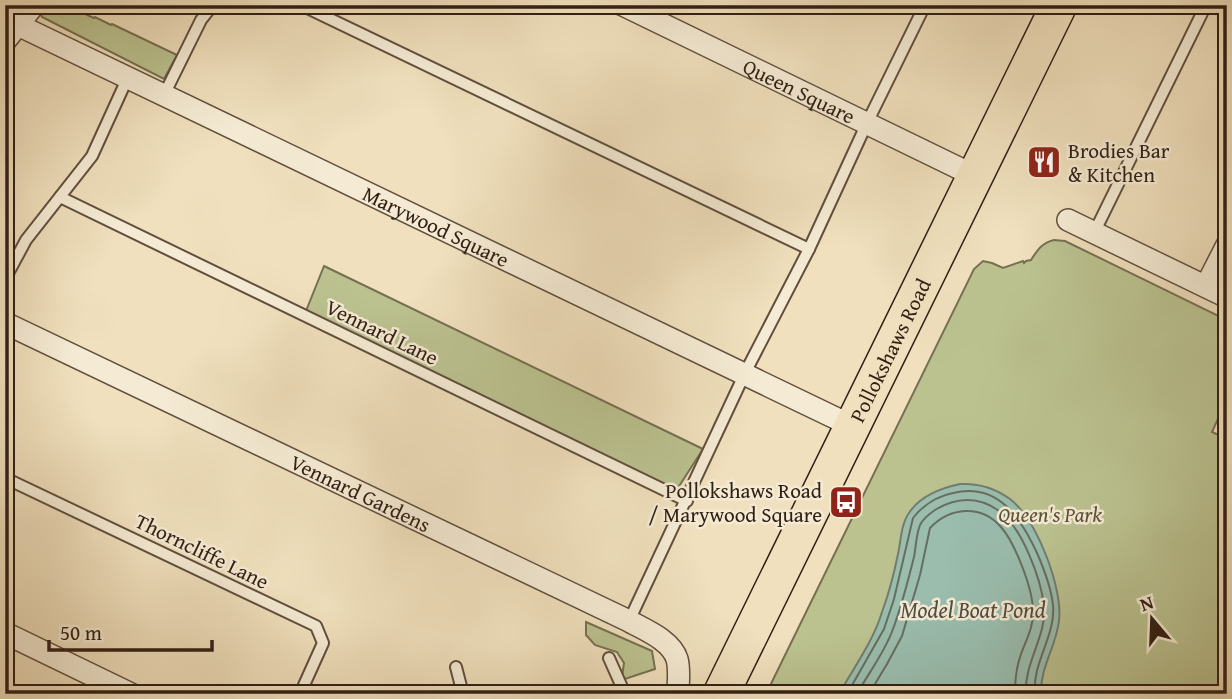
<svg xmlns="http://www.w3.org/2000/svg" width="1232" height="699" viewBox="0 0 1232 699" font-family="'Gentium Book Plus',serif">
<rect width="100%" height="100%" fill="#f0e0bd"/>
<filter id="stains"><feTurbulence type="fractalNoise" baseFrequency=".00286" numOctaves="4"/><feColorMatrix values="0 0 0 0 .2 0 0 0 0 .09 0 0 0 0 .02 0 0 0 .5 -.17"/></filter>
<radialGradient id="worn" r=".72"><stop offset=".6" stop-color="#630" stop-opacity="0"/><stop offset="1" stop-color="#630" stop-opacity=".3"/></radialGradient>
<g fill="#bbc290" stroke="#767052" stroke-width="2">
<polygon points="44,5 72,5 88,13 87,15 94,18 95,17 111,25 112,24 177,55 164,79 42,17 40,12"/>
<path d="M1054,240L1065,241L1227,320V399L1212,432L1227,439V694H766L974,269L983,261L992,263L1003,268L1023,261L1024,263L1026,261L1031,260C1037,251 1041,243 1054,240Z"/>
<polygon points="324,266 703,449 676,491 306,311"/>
<polygon points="586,622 652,651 655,669 625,679 622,677 624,663 617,652 595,645 586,635"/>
</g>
<path fill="#9abdae" stroke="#707e70" stroke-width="2" d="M960,484C979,483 995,488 1010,499C1037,520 1063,588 1059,621C1056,647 1040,667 1041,694H839C854,667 873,642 882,612C889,593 894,574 898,554C901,541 901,524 909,513C920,496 941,488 960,484Z"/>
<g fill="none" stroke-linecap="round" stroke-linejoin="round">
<g stroke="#666e61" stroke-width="2">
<path d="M847,694L884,629L894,599L913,518C923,505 938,496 953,493C998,482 1021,518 1037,553C1044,569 1051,587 1053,605C1056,636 1032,662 1035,694"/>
<path d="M857,694C869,672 885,652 893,629C902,605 908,581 914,557C916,547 916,535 920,525C923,519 929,514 935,510C956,497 979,496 999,511C1022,527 1041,579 1044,606C1047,636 1024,662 1026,694"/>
<path d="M869,694L887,664L902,636L920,575L930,528C950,507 981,504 1001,527C1015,543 1033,589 1033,611C1034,627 1025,642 1020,657C1016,669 1015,681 1015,694"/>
</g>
<g stroke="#614f3e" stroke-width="14">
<g id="lane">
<polyline points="301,5 809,249"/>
<polyline points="164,95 201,20 213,5"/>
<polyline points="60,197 687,501"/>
<polyline points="1094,233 1206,5"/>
<polyline points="5,279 26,240 92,156 128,77"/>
<polyline points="5,478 316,626 323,643 300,694"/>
<polyline points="629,621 745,373 809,249 867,123 925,5"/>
<polyline points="609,658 625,694"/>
<polyline points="456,667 463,694"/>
</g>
</g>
<g stroke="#614f3e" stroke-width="24">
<g id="street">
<path id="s1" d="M623,5L975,176"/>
<path id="s2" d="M18,25L852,426"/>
<polyline points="5,41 34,5"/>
<polyline points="1068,220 1227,297"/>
<polyline points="1206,286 1227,245"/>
<path id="s3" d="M5,323L629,621C645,630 671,640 677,659C680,670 678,683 678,694"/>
<polyline points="5,633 131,694"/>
</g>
</g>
<g stroke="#311f14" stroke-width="38">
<g id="primary">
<path id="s4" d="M721,694L1059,5"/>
</g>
</g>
<use href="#lane" stroke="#f5ebd4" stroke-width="10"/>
<use href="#street" stroke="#f5ebd4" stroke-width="21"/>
<use href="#primary" stroke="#f0e0bd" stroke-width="35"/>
</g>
<defs>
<g id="restaurant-square" transform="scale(1.75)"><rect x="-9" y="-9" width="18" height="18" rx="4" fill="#8f2418" stroke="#f5ebd4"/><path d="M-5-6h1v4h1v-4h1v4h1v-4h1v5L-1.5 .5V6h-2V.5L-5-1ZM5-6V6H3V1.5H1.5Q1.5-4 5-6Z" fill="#fff"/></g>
<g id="bus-square" transform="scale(1.75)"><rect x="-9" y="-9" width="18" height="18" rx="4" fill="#8f2418" stroke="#f5ebd4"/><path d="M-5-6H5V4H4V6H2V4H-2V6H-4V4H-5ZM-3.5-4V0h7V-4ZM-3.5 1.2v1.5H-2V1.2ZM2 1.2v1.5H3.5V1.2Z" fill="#fff"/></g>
</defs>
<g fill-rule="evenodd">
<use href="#restaurant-square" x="1044" y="162"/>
<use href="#bus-square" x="846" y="502"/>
</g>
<g text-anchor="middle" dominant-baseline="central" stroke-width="5" stroke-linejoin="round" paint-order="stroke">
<g font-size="21" fill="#311f14" stroke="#f5ebd4">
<text stroke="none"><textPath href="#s1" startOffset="196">Queen Square</textPath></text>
<text stroke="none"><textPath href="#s2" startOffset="464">Marywood Square</textPath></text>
<text transform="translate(382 332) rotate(26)">Vennard Lane</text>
<text stroke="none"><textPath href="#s4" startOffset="383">Pollokshaws Road</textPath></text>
<text stroke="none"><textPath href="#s3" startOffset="394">Vennard Gardens</textPath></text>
<text transform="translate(202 551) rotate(26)">Thorncliffe Lane</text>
</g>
<g font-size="21" fill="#311f14" stroke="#f5ebd4" text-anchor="start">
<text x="1068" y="150">Brodies Bar<tspan x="1068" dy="24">&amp; Kitchen</tspan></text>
<text x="822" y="490" text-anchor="end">Pollokshaws Road<tspan x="822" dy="24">/ Marywood Square</tspan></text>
</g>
<g font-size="21" font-style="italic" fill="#5a5039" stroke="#f5ebd4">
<text x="1050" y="514">Queen's Park</text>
</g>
<g font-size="23" font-style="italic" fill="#504e42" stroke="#f5ebd4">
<text x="973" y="609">Model Boat Pond</text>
</g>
</g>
<rect width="1232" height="699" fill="none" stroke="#f0e0bd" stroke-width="28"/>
<rect x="7" y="7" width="1218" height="685" fill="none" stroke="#311f14" stroke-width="3.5"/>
<rect x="14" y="14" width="1204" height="671" fill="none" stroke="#311f14" stroke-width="2"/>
<g transform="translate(1152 619) rotate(341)" stroke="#f5ebd4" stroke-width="5" paint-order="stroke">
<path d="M0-5L12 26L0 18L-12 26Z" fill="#311f14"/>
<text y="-10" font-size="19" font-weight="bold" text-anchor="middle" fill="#311f14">N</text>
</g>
<path d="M49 640v10h163v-10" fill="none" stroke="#311f14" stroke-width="3.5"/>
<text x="60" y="640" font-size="21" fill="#311f14" stroke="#f5ebd4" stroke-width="5" paint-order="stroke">50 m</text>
<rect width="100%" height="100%" filter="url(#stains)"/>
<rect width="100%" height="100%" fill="url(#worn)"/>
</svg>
